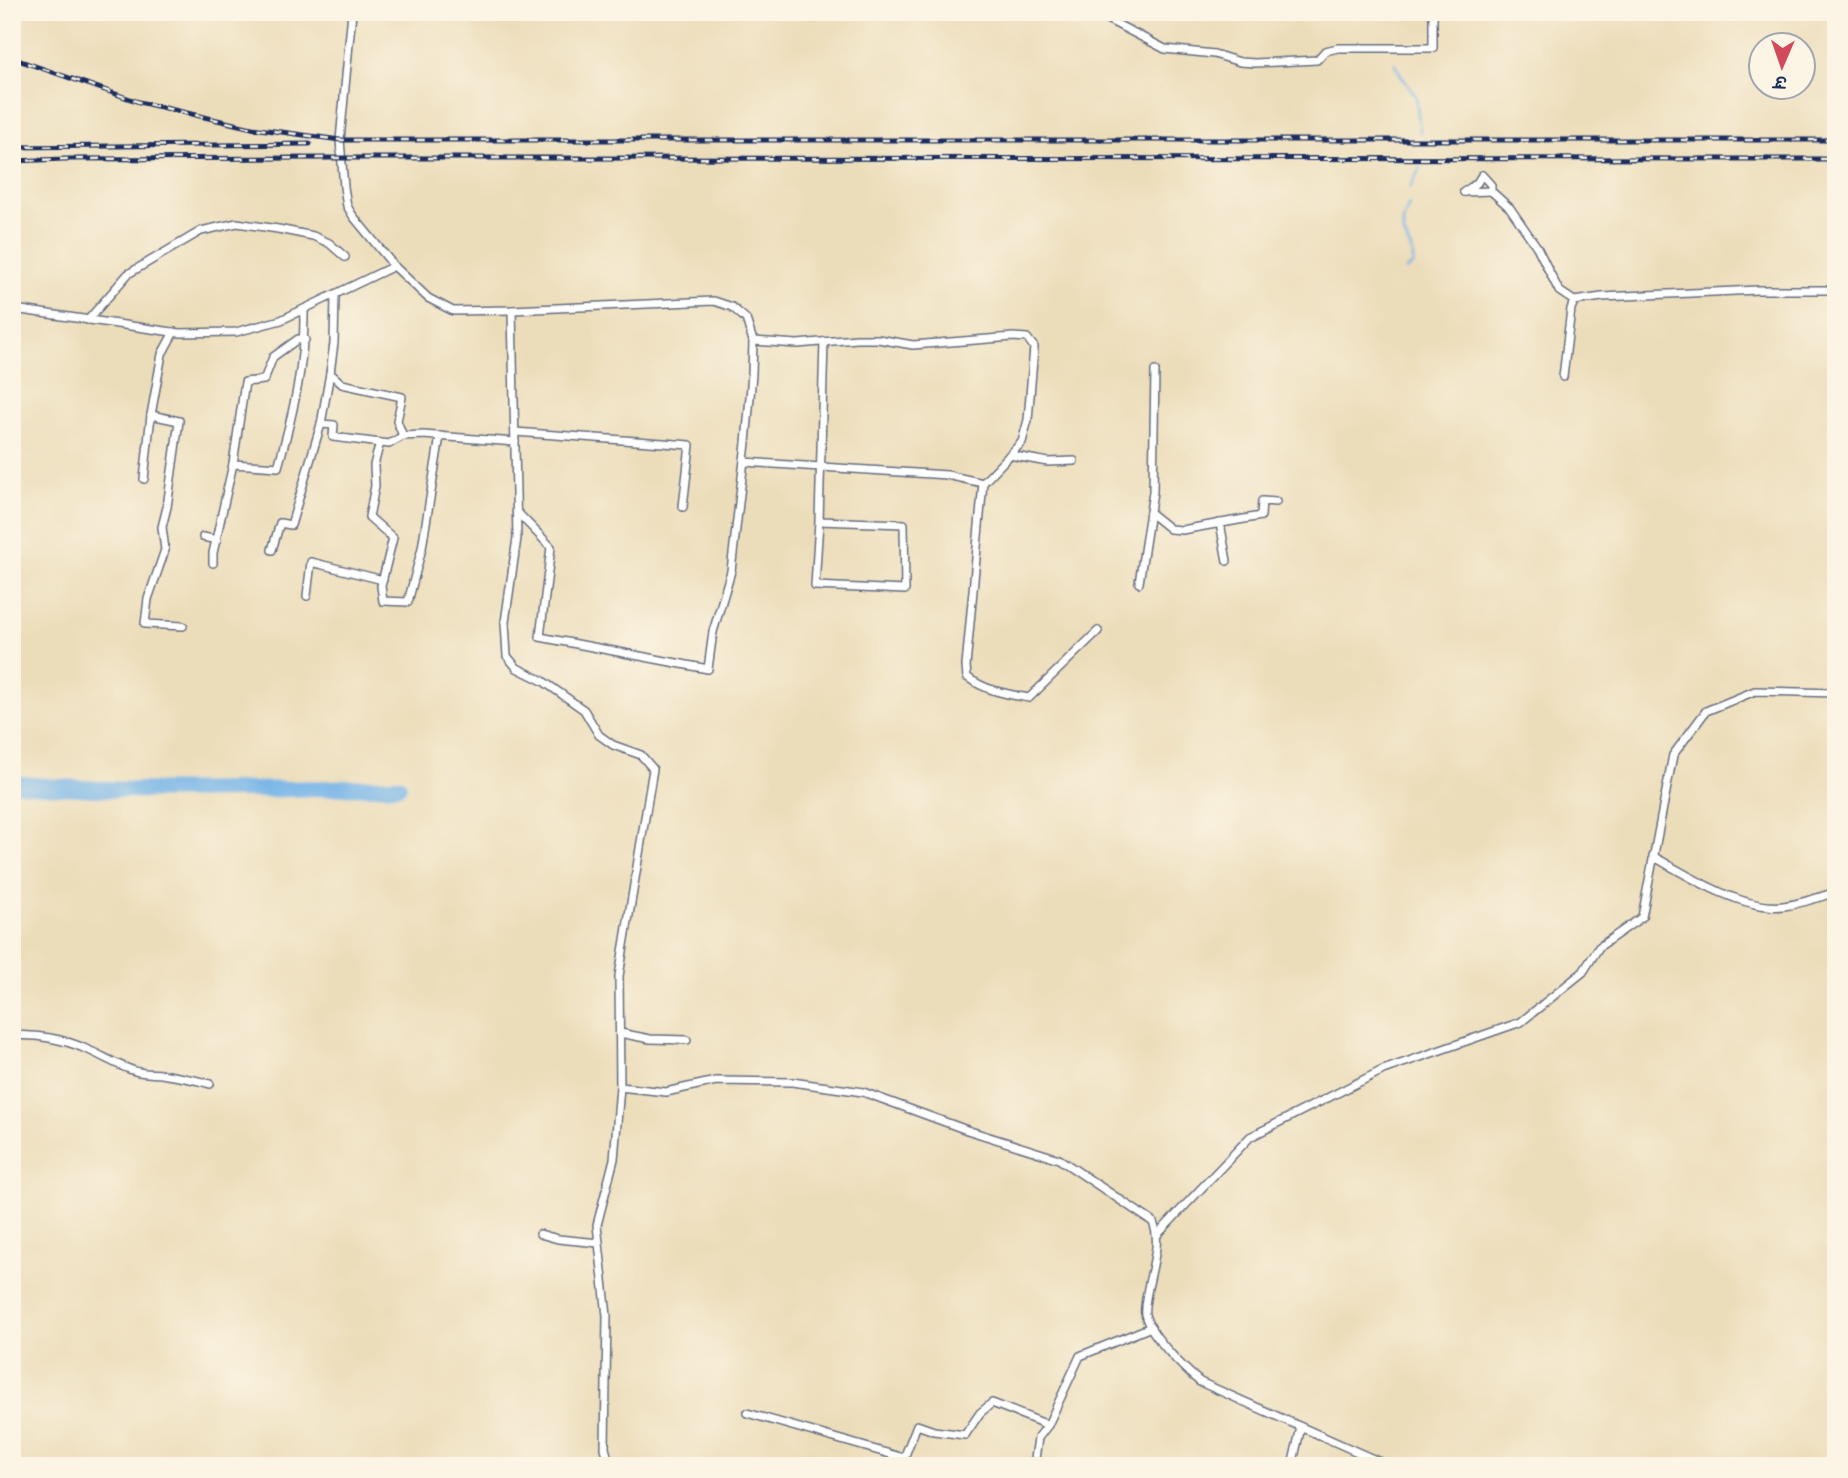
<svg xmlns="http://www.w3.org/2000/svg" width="1848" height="1478" viewBox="0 0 1848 1478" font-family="Kalam,'Playpen Sans Deva',sans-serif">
<rect width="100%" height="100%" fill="#fcf5e5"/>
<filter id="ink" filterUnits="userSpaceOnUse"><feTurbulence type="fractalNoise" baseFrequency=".0143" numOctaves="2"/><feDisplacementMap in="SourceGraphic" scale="14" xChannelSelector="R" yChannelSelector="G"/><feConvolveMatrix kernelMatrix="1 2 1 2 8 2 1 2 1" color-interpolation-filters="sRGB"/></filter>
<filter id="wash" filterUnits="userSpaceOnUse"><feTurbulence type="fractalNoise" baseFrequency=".00686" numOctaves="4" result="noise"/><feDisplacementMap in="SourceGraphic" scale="28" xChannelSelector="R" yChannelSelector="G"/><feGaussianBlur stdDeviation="1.57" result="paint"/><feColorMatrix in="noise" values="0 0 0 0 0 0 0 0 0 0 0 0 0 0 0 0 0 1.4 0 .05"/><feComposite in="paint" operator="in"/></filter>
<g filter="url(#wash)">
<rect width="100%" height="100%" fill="#ecddba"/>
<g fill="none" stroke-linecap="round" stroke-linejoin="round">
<g stroke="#73b3e7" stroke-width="2.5">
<polyline points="1395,63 1402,77 1416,96 1420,132"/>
<polyline points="1410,188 1420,168"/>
<polyline points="1406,270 1413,265 1413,254 1403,232 1403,220 1409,205"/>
</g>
<path stroke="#73b3e7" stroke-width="16" d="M12,783C141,796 270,789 399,786"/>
</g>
</g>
<g filter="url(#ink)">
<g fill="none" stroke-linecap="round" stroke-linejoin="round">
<g stroke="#646c7e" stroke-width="10">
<g id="street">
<polyline points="352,12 340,140 344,187 347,206 353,216 394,266 428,298 453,311 512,310 714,301 732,307 746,319 753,341 752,374 746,443 731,571 713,632 708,669 540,637 551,547 517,512"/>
<polyline points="1104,12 1105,18 1165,49 1214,54 1240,62 1255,63 1317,60 1325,51 1338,48 1433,48 1433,12"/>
<polyline points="1464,192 1477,183 1482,175 1491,185 1491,191 1510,208 1537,247 1559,291 1574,301"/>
<polyline points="1464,192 1491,191"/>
<polyline points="512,310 517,538 505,622 507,656 517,668 543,681 584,710 599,735 613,745 641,755 653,769 619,976 620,1087 614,1159 597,1225 607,1316 605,1448 610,1466"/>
<polyline points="12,316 21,310 179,333 236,332 281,320 394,266"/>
<polyline points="88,320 128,274 201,231 237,223 278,229 313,236 329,243 345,257"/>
<path d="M753,341L797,344L857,339H878L913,345L1013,337L1027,338L1034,347L1028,420L1022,442L983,483L966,666L967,677C986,691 1007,694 1029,698L1098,631"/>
<polyline points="330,373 334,343 335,295"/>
<polyline points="1563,377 1571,309 1574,301 1602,297 1758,290 1836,290"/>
<polyline points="151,415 179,421 167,507 162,527 165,550 148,599 145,624 183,626"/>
<polyline points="321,424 334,425 333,437 389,444 403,436 423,435 515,442"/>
<polyline points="515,432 690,445 683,507"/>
<polyline points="379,446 374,465 375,486 369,517 393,538 381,586 383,601 408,602 422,548 440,436"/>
<polyline points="1009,455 1048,462 1074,461"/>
<polyline points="744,462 947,475 983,483"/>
<path d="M233,464L278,467C293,414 305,365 304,309"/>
<polyline points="144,479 151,415 162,354 174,332"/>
<polyline points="1150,513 1170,529 1182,530 1261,516 1262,501 1276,502"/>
<polyline points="819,521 904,524 905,590 815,586 819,521 824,342"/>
<polyline points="1220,523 1227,561"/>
<polyline points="203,537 217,540"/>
<polyline points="272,550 280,523 291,525 321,424 330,373 342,384 402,397 397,421 403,436"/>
<polyline points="213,563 213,553 233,464 245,382 264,380 273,357 298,339 305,340"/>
<polyline points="1139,583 1153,492 1155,371"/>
<polyline points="307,596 311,562 383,580"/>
<path d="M1653,856C1686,875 1743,911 1783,906C1801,904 1819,897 1836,892"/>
<polyline points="620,1033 650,1039 687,1040"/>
<path d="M12,1036C36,1034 64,1039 86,1049C103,1056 118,1066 135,1071C144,1074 153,1073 162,1074C178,1077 194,1079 210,1084"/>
<path d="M620,1087L666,1092L716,1081L792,1082L863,1092L967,1130L1059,1159L1153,1222C1159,1237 1156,1250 1153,1265C1151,1276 1143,1305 1145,1314C1149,1334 1184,1369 1200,1382L1389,1466"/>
<polyline points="540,1234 558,1239 599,1243"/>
<polyline points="1158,1234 1250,1137 1383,1070 1521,1022 1583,972 1599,947 1642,917 1673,755 1706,711 1755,691 1836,693"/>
<polyline points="747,1413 904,1458 917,1425 934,1431 965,1435 980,1413 992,1403 1048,1425"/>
<polyline points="1034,1466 1038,1438 1048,1425 1080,1356 1151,1327"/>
<polyline points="1292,1466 1301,1427"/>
</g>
</g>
<use href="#street" stroke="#fff" stroke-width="7"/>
<g stroke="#1b2f5e" stroke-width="5">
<g id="rail">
<polyline points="12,58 139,102 252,128 340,140 1836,140"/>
<polyline points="12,147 310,144"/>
<polyline points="12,161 65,159 342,158 1836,159"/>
</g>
</g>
<use href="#rail" stroke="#fcf5e5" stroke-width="2.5" stroke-dasharray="8" stroke-linecap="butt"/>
</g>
</g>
<rect width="1848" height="1478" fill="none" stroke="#fcf5e5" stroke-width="42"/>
<g transform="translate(1782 66) rotate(182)"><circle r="33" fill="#fcf5e5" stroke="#a2a6af" stroke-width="2"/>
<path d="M0-5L12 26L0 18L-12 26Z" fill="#d1495b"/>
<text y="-10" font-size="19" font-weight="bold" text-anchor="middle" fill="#1b2f5e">उ</text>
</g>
</svg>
